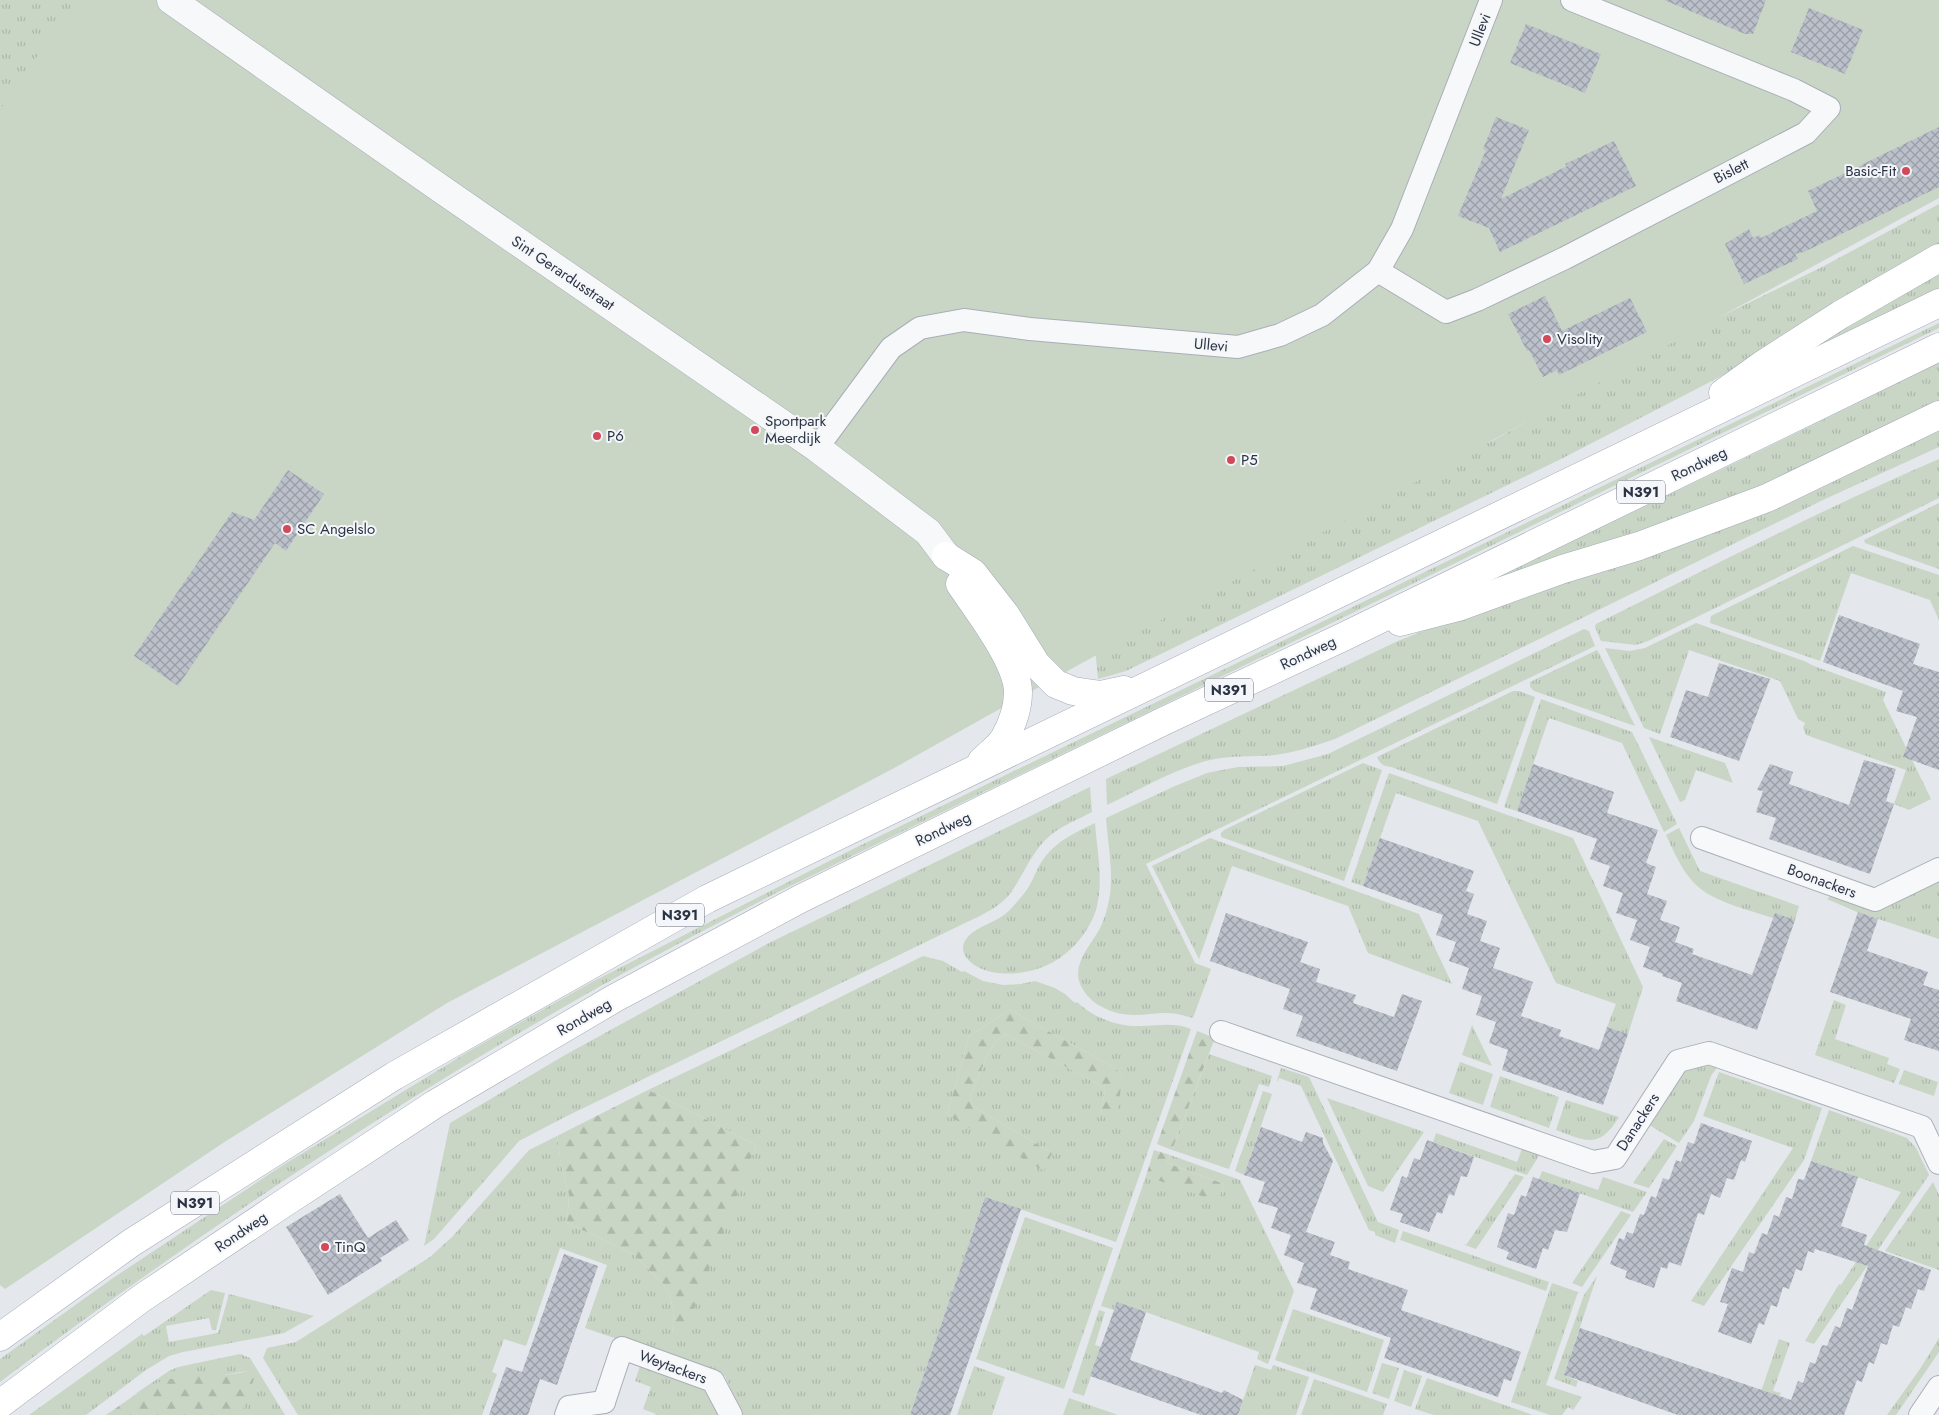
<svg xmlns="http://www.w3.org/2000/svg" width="1939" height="1415" viewBox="0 0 1939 1415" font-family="Jost,sans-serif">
<defs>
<pattern id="grass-tufts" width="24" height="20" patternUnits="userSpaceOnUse" patternTransform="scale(1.25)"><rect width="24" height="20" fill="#c9d6c5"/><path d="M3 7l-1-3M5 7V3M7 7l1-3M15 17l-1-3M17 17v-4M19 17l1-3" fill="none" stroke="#adb8ab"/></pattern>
<pattern id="forest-firs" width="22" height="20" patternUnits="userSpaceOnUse" patternTransform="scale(1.25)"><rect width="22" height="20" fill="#c9d6c5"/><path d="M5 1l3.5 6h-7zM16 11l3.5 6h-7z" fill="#adb8ab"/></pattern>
<pattern id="building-cross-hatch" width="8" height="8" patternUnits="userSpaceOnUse" patternTransform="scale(1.25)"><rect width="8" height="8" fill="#bbc0ca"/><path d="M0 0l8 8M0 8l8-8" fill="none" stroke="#989da6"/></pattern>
</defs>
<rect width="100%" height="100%" fill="#e4e7ec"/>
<g fill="url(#grass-tufts)" fill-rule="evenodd">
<polygon points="0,0 93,0 0,132"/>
<polygon points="1939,204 1939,248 1735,369 1563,458 1126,671 1098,679 1093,626 1141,607 1494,440 1668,342 1824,266"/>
<polygon points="1939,268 1939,288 1811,350 1809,346"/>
<path d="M1939,323V328L776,893C709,928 642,962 576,1000C376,1115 184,1243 0,1382V1359L113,1278L280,1167L471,1050L592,982L851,850Z"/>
<polygon points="1939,363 1939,408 1814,468 1578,557 1484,583 1735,463"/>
<path d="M1939,425V447L1823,500L1335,739C1315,746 1296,752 1275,755C1254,757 1232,755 1210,760C1174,769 1141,789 1107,805L1106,779L1398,641Z"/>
<path d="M1939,459V498L1648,641L1636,645L1601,641L1595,627L1596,624C1710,567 1823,509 1939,459Z"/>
<polygon points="1939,503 1939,569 1865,543 1864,540"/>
<polygon points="1853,546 1939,575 1939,620 1930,600 1851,573 1820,661 1710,623 1711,616"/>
<polygon points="1696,623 1804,661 1814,666 1886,692 1883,700 1931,799 1909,810 1894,804 1906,770 1806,735 1803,728 1805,723 1798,719 1780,681 1689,650 1660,734 1644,728 1605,648 1630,651 1645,648"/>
<path d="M1584,629L1589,631L1595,646L1146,864L1195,963L1211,969L1193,1018C1185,1016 1176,1013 1167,1013C1149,1013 1133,1018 1114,1012C1102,1008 1091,1002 1084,991C1068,969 1088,949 1099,930C1103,923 1106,913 1108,905C1115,878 1108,846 1106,818L1175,786L1207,773L1238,767L1283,766L1328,754Z"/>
<polygon points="1597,650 1599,653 1635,726 1534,691 1530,687 1530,682"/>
<path d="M1513,691H1519L1535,697L1497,804L1391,767C1383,766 1380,764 1377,757Z"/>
<polygon points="1541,699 1632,732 1677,824 1664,832 1622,743 1549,718 1517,811 1504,807"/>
<polygon points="1649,737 1725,763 1733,783 1696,770 1685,800 1680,802"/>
<polygon points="1363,763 1382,770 1344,881 1221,837 1221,833 1224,830"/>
<polygon points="1389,773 1573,838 1643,987 1628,1034 1607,1027 1616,1004 1556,983 1478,821 1396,793 1363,886 1351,882"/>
<path d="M1090,787L1092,812C1079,819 1063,825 1052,834C1033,849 1025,872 1012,891C1001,907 982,915 965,923L565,1117L519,1141L434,1239L424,1246L450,1123L565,1055L769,943Z"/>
<path d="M1095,823C1097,851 1104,882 1096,910C1087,937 1064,961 1037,969C1016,976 980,977 966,957C963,953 962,947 964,943C969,930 990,924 1001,917C1009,912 1016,903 1022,896C1030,887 1034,876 1039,866C1052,843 1072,834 1095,823Z"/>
<path d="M1679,828L1700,871L1799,906L1795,920L1775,913L1773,918C1749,910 1713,902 1695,884C1682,871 1674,852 1666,835Z"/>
<polygon points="1210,838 1419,914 1452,984 1368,953 1348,906 1232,866 1199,959 1152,866"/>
<polygon points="1939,880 1939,939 1857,912 1827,899 1832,894"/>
<path d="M923,956L943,961L962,972L964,971L983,981L1003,985L1021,984L1035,981L1055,988L1065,994L1075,1003L1077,1002C1094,1018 1118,1027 1141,1026C1159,1026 1173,1022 1191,1029L1116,1242L985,1197L910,1415H742L725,1376L585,1328L607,1265L560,1248L526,1346L504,1339L492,1372L497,1374L482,1415H298L263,1358L267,1348L296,1342L430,1257L452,1237L529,1150L557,1136L562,1169L569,1195L567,1223L633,1254L663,1284L670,1297L674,1314L672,1334L756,1145L648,1090L784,1025ZM1010,1010L1115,1068L1123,1076L1101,1115L1105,1088L1005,1034L995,1042L987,1056L970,1097L972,1106L1052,1153L947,1115L969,1036Z"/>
<polygon points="1834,1000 1846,1005 1835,1039 1889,1058 1887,1064 1900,1069 1894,1083 1815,1055"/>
<polygon points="1472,1025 1492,1066 1462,1055"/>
<polygon points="1209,1054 1272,1076 1269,1087 1259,1084 1229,1169 1172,1150"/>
<polygon points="1460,1062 1493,1074 1483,1105 1449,1093"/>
<polygon points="1699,1062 1719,1065 1711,1076 1694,1121 1679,1143 1646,1123 1683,1070"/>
<polygon points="1281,1068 1309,1077 1378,1222 1399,1230 1395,1243 1375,1235 1375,1232 1369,1230 1301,1086 1279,1078 1278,1081 1277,1081"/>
<polygon points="1904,1070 1938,1082 1934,1096 1899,1084"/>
<polygon points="1719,1072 1822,1108 1804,1160 1704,1306 1691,1301 1793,1148 1703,1116"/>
<polygon points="1500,1076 1559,1097 1549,1128 1490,1107"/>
<polygon points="1263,1091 1272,1094 1244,1175 1235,1171"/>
<polygon points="1327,1098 1424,1132 1383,1192 1368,1186"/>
<path d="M1566,1100L1619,1117C1599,1150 1586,1141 1556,1130Z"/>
<polygon points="1829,1110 1907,1138 1916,1148 1929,1175 1814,1344 1805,1341 1839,1284 1841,1285 1901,1192 1811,1161"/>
<polygon points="1436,1133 1517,1162 1522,1149 1540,1154 1527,1175 1433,1142"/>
<polygon points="1664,1139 1677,1146 1649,1188 1633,1183"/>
<polygon points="1170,1155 1240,1180 1294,1291 1268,1364 1257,1359 1259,1352 1137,1309 1114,1310 1101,1306 1146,1176 1218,1201 1224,1184 1167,1163"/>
<polygon points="1542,1171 1598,1190 1603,1177 1647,1192 1633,1212 1539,1179"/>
<polygon points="1515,1174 1524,1177 1476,1249 1462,1244 1466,1245"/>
<polygon points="1933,1182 1939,1195 1939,1270 1885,1251"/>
<polygon points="1621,1211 1631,1215 1582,1287 1572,1283"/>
<polygon points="1025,1217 1113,1248 1064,1389 976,1359"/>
<polygon points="1403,1231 1549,1282 1546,1291 1400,1240"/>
<polygon points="1597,1276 1564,1375 1578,1381 1576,1387 1554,1379 1584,1295"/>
<polygon points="1552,1283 1578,1292 1546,1385 1582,1397 1573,1410 1568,1407 1562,1415 1550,1415 1511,1402"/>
<polygon points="211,1290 225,1293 216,1330 212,1330 209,1318 166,1326 169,1342 218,1333 229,1294 314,1316 284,1333 183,1352 169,1356 146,1370 86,1415 29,1415 142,1334 144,1336"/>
<polygon points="1293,1309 1384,1340 1367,1392 1275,1360"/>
<polygon points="1099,1310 1105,1312 1095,1345 1101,1347 1084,1396 1072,1392"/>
<polygon points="1939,1338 1939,1352 1896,1415 1887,1415 1920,1369"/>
<polygon points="1779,1339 1790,1343 1773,1391 1781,1393 1766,1415 1753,1415"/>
<polygon points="240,1354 250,1358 285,1415 237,1415 242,1412 247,1371 217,1376 170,1379 135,1394 169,1371 178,1367"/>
<polygon points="1382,1363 1399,1368 1389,1399 1372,1393"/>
<polygon points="1255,1365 1271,1370 1273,1365 1309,1377 1296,1415 1238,1415"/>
<polygon points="640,1366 704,1388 712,1394 722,1415 655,1415 656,1414 643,1409 651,1387 635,1381"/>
<polygon points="974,1366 1005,1377 992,1415 957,1415"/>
<polygon points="1404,1370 1422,1376 1411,1407 1394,1401"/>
<polygon points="1427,1378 1533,1415 1434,1415 1415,1409"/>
<polygon points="1314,1379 1387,1404 1383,1415 1301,1415"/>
<polygon points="1069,1398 1118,1415 1063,1415"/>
</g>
<g fill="url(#forest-firs)">
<polygon points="1010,1010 1115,1068 1123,1076 1115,1124 1101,1115 1105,1088 1005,1034 995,1042 987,1056 970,1097 972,1106 1052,1153 1044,1171 947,1115 969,1036"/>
<polygon points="1197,1031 1215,1038 1172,1150 1157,1144"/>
<polygon points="648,1090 756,1145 683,1339 672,1334 674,1314 670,1297 663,1284 633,1254 567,1223 569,1195 562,1169 557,1136"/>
<polygon points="1154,1150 1170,1155 1167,1163 1224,1184 1218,1202 1146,1176"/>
<path d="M248,1371L254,1379L242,1412L237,1415H106C126,1402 146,1384 170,1379C195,1374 221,1378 248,1371Z"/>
</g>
<polygon fill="#c9d6c5" points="76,0 1939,0 1939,198 1082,663 896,767 447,1003 226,1141 5,1289 0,1285 0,110"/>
<g fill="url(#building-cross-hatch)">
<polygon points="1664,0 1766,0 1753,34 1745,34"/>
<polygon points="1809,8 1863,30 1845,74 1791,52"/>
<polygon points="1526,24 1601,54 1585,93 1510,63"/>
<polygon points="1496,117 1529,130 1501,199 1567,166 1565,164 1614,141 1636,186 1500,252 1489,228 1458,216 1486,150 1483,149"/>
<polygon points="1939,127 1939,187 1804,252 1795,254 1798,259 1744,284 1725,244 1749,229 1753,238 1760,235 1761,238 1817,211 1808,191"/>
<polygon points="1545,296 1562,331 1630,298 1647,332 1559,375 1557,370 1543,377 1529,350 1527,351 1508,314"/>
<polygon points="288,470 324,494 286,551 275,543 178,686 134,656 232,512 254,520"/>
<polygon points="1839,615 1920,644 1913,664 1939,672 1939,770 1903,757 1917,717 1896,711 1903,691 1823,662"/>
<polygon points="1719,663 1770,679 1739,761 1670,737 1686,690 1708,697"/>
<polygon points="1864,760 1896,769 1886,801 1894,804 1870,874 1769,839 1776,818 1756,812 1763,791 1757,790 1770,764 1793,772 1789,784 1849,805"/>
<polygon points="1533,764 1614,792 1607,813 1658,830 1646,863 1656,867 1647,894 1667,901 1660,920 1680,927 1675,942 1694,949 1692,954 1752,975 1775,913 1795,920 1757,1030 1676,1001 1682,983 1662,976 1663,974 1643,967 1650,947 1630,940 1637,920 1616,913 1623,893 1603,886 1610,866 1590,859 1597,839 1517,811"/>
<polygon points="1380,838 1474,871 1466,891 1474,894 1467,914 1487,921 1480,941 1500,948 1493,968 1533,982 1521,1016 1561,1030 1559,1036 1599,1050 1607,1027 1628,1034 1603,1105 1502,1070 1508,1050 1489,1043 1496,1022 1476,1015 1482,996 1462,989 1469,968 1449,961 1456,942 1436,935 1443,915 1363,886"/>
<polygon points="1858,912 1878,919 1867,951 1928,972 1923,985 1939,990 1939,1051 1904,1040 1911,1019 1830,992"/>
<polygon points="1226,913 1308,942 1300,962 1320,969 1316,982 1356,995 1353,1003 1394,1017 1402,994 1422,1001 1397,1071 1296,1036 1303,1016 1283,1009 1290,989 1210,961"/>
<polygon points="1701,1123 1752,1141 1745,1162 1741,1160 1734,1180 1727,1178 1720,1198 1711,1194 1704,1215 1698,1213 1681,1266 1669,1262 1667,1269 1661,1267 1654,1288 1625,1278 1627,1271 1610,1264 1619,1238 1624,1240 1627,1232 1633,1234 1640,1214 1644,1215 1651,1196 1656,1198 1663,1178 1669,1180 1676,1160 1681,1162 1688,1142 1694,1144"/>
<polygon points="1261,1127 1302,1142 1306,1132 1323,1138 1323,1143 1333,1161 1306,1232 1335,1242 1330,1255 1350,1262 1348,1269 1408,1290 1401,1310 1521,1352 1511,1381 1504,1379 1498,1397 1384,1358 1391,1338 1310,1309 1317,1289 1297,1283 1304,1263 1284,1255 1291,1235 1271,1228 1278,1208 1258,1202 1265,1182 1244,1175"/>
<polygon points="1427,1140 1474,1157 1467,1177 1461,1176 1454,1196 1449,1194 1442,1214 1437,1212 1429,1232 1400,1222 1403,1214 1390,1210 1402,1176 1407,1178 1414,1158 1420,1160"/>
<polygon points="1811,1161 1858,1177 1841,1226 1867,1235 1864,1245 1931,1270 1924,1291 1918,1289 1911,1309 1906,1307 1899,1327 1893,1325 1887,1345 1881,1343 1874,1364 1869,1362 1862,1382 1857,1380 1844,1415 1678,1415 1564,1375 1580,1328 1791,1400 1798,1381 1803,1383 1810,1362 1815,1364 1822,1345 1827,1346 1835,1326 1840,1328 1847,1308 1852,1310 1868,1266 1815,1249 1814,1253 1808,1251 1802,1271 1796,1269 1789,1289 1783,1287 1777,1307 1771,1305 1764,1325 1759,1323 1751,1344 1718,1332 1728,1304 1720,1302 1732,1268 1743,1272 1749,1252 1754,1254 1762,1233 1767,1235 1774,1215 1779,1217 1786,1197 1792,1199 1798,1179 1804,1180"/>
<polygon points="1533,1177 1580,1193 1567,1232 1555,1230 1548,1250 1543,1248 1536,1269 1506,1259 1509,1252 1497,1247 1508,1213 1514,1215 1521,1195 1526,1197"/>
<polygon points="340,1194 368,1238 396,1220 409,1240 380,1258 382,1261 328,1295 286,1227"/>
<polygon points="985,1197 1021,1209 950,1415 910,1415"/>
<polygon points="564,1254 598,1266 557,1385 540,1379 528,1415 489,1415 506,1367 522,1372"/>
<polygon points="1117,1302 1146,1312 1130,1360 1222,1393 1224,1390 1243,1400 1238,1415 1201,1415 1090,1376"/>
</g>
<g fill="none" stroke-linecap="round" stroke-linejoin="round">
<g stroke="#a9aeb7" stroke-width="24">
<g id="minor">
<polyline points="1378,271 1446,312 1477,300 1565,258 1806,133 1829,108 1794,90 1572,0"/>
<polyline points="817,448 891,348 920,328 964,320 1030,329 1238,347 1280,335 1322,315 1378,271 1402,229 1491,0"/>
<polyline points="1702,838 1875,900 1939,869"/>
<polyline points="1221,1032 1593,1162 1615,1158 1678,1061 1709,1053 1922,1127 1939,1163"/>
<polyline points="604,1402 622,1348 713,1381 731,1415"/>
<polyline points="566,1415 569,1407 604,1402"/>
<polyline points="1920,1415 1939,1387"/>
</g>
</g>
<g stroke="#a9aeb7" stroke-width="29">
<polyline id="tertiary" points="171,0 434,184 817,448 928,532 946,556"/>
</g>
<g stroke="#a3abb8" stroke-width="29">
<g id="primary">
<polyline points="1723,393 1762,365 1840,315 1939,258"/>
<polyline points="946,556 973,573 1005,614 1036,664 1056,684 1073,691 1101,695 1124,690"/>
<path d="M960,584C977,609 1018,662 1018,692C1018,708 1012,725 1004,739C999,747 989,754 982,761"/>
<polyline points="1400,622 1458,607 1563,569 1639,546 1767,498 1939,415"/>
<polyline points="0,1337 131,1243 394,1076 707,899 1939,303"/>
<polyline points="0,1404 142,1298 281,1205 435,1104 615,998 800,899 1164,721 1343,637 1939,347"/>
</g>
</g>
<use href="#minor" stroke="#f7f8fa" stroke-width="22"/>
<use href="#tertiary" stroke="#f7f8fa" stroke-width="28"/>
<use href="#primary" stroke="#fff" stroke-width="28"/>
</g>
<g fill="#d1495b" stroke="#f4f6f9" stroke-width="2">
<circle cx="1906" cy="171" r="5"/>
<circle cx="1547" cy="339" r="5"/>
<circle cx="755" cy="430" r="5"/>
<circle cx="597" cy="436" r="5"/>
<circle cx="1231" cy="460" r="5"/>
<circle cx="287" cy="529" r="5"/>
<circle cx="325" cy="1247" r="5"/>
</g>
<g text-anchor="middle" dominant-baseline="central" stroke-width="4" stroke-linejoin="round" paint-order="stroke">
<g fill="#f4f6f9" stroke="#676e7b" stroke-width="1">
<rect x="1617" y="480.5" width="48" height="23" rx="4"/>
<rect x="1205" y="678.5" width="48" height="23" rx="4"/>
<rect x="656" y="903.5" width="48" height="23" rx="4"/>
<rect x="171" y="1191.5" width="48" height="23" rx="4"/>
</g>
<g font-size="14" font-weight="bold" fill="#2b3445">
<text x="1641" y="492">N391</text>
<text x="1229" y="690">N391</text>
<text x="680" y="915">N391</text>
<text x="195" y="1203">N391</text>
</g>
<g font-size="15" fill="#2b3445" stroke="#f4f6f9">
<text transform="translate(1480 30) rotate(-69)">Ullevi</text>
<text transform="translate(1731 171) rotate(-27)">Bislett</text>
<text transform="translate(563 273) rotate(34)">Sint Gerardusstraat</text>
<text transform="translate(1211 345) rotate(5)">Ullevi</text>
<text transform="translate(1699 464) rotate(-26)">Rondweg</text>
<text transform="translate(1308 653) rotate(-25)">Rondweg</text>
<text transform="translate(943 829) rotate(-26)">Rondweg</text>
<text transform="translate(1822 881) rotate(20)">Boonackers</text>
<text transform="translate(584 1017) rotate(-30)">Rondweg</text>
<text transform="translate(1638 1122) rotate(-57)">Danackers</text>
<text transform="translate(241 1232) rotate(-34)">Rondweg</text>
<text transform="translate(673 1367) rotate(20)">Weytackers</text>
</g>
<g font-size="15" fill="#2b3445" stroke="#f4f6f9" text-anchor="start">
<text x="1896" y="171" text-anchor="end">Basic-Fit</text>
<text x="1557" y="339">Visolity</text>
<text x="765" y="421">Sportpark<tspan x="765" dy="17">Meerdijk</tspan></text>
<text x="607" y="436">P6</text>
<text x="1241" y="460">P5</text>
<text x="297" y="529">SC Angelslo</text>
<text x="335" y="1247">TinQ</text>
</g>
</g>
</svg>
